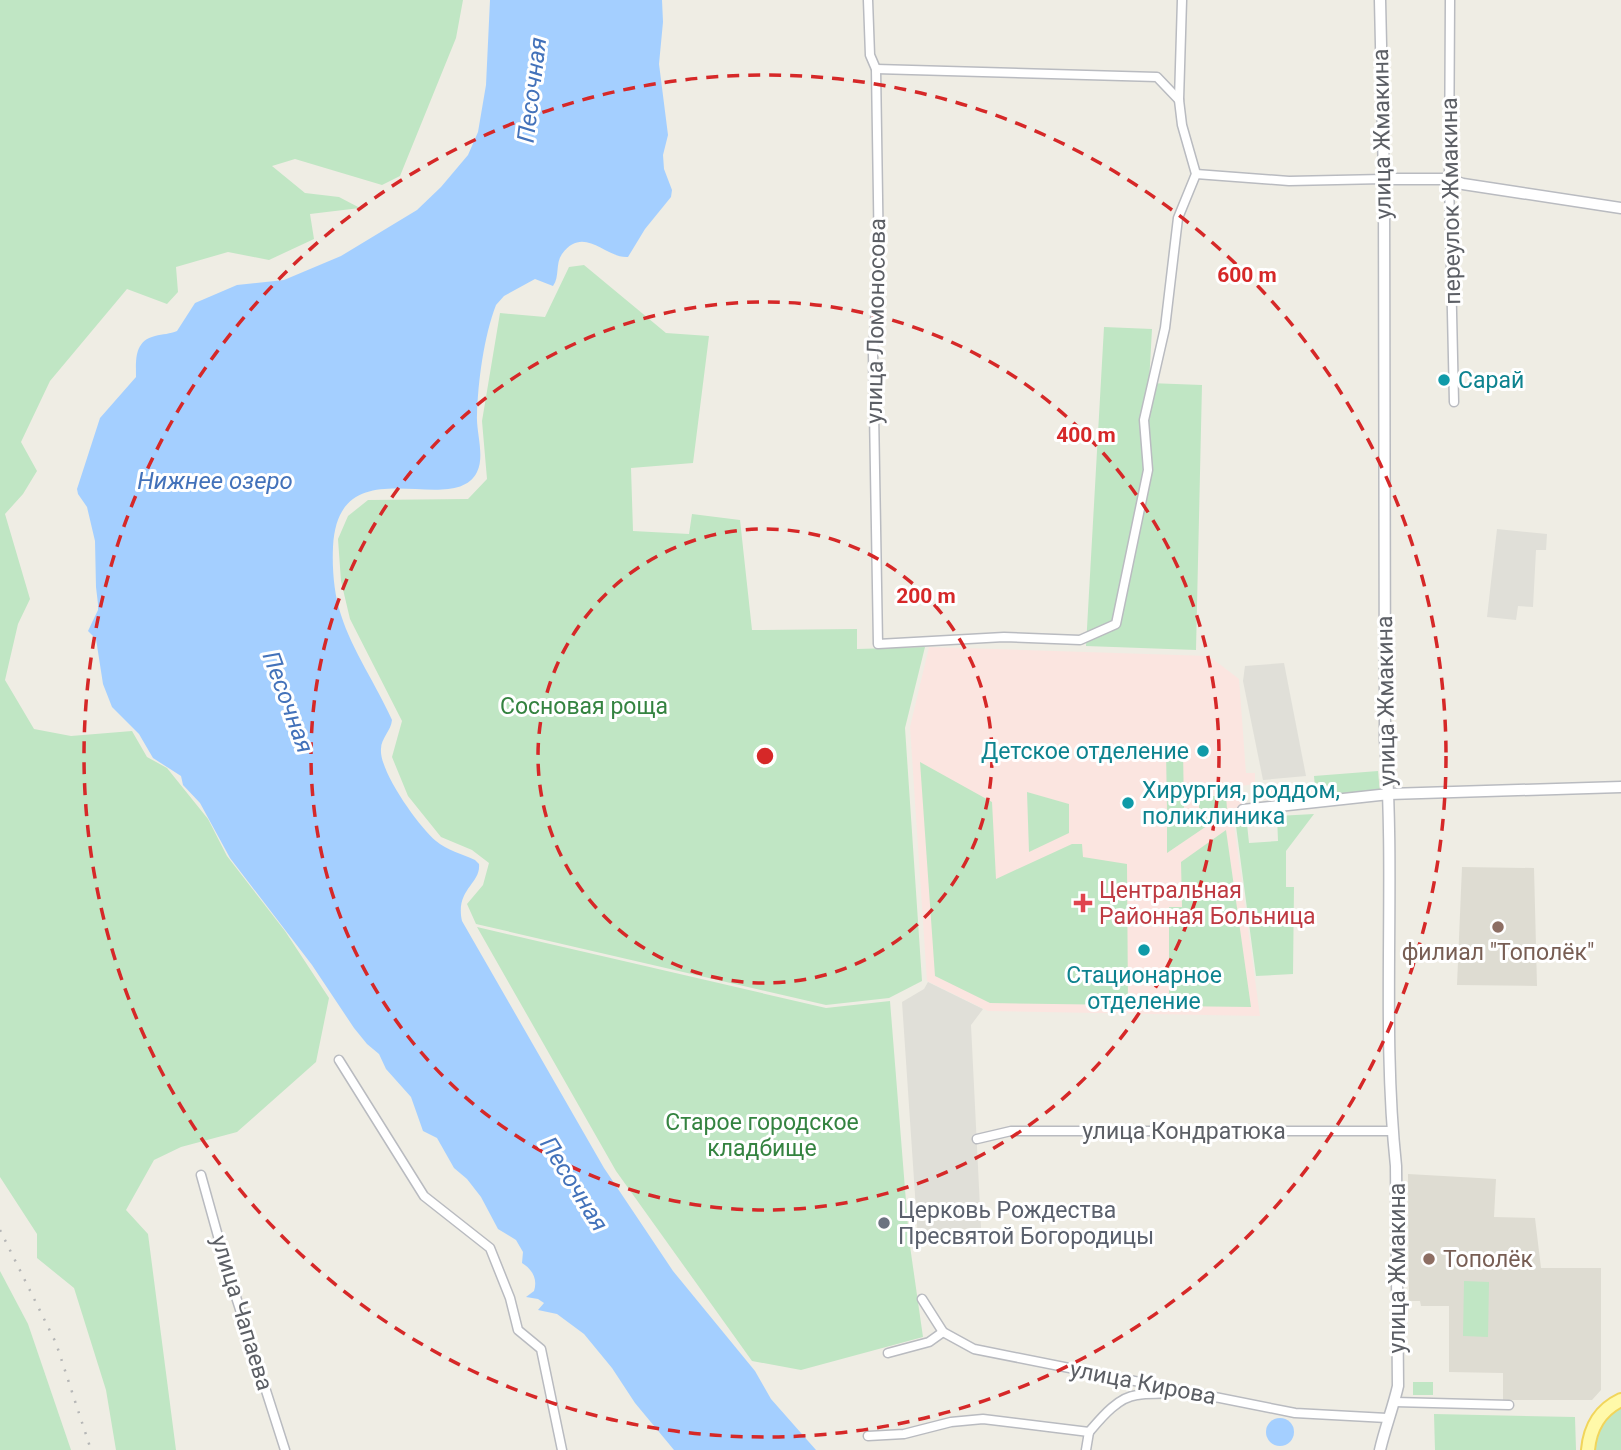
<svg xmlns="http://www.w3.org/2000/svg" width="1621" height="1450" viewBox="0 0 1621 1450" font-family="Roboto,sans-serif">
<rect width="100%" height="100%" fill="#efede4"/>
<g fill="#e0dfd8">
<polygon points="1497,529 1547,534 1546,550 1536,550 1533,607 1518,606 1516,620 1487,617"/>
<polygon points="1284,663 1306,776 1263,780 1243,681 1245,666"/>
<polygon points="928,982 983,1009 971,1025 981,1228 954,1230 948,1237 918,1239 902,1002 924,989"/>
</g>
<g fill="#dedcd2">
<polygon points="1462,867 1534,868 1537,986 1457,985"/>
<polygon points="1408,1174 1496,1179 1494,1217 1535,1218 1541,1268 1601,1268 1601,1390 1592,1400 1503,1400 1503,1373 1449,1372 1449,1306 1421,1306 1420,1301 1409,1301"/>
</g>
<polygon fill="#fbe5e0" points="929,647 1209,656 1239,679 1246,773 1255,773 1255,784 1241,786 1244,823 1234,825 1260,1016 988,1011 927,981 910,727"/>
<g fill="#c0e6c4">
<polygon points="0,0 463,0 456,38 400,176 382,185 295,159 272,166 305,193 339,197 360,208 310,214 314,239 269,260 228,252 176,267 178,292 167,304 127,289 50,381 21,442 37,471 23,494 5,514 30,599 18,624 5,680 34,729 71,736 132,731 147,757 167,768 208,819 227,856 285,931 329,998 316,1062 237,1132 181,1147 154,1160 126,1210 148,1234 176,1450 116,1450 106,1390 74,1288 37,1258 37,1234 0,1177"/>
<polygon points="584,265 666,333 709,336 693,463 631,468 633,531 689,534 692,514 740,520 752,630 857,629 857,649 925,647 905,728 922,981 889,998 826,1005 476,924 467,904 483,885 489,863 472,850 441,837 408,796 392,757 402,721 350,619 341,581 338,539 348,516 368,500 468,499 487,479 482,421 500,313 545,317 569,267"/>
<polygon points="1104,327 1152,329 1149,383 1202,385 1196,650 1086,646"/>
<polygon points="1166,749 1183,749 1184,810 1167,810"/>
<polygon points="920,762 992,802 996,879 1072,844 1082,844 1083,857 1127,864 1128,1005 990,1003 935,976"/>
<polygon points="1378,771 1380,793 1316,798 1314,776"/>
<polygon points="1027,792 1069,804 1069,833 1029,852"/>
<polygon points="1199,796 1226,796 1227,809 1199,809"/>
<polygon points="1314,814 1286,851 1286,887 1294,887 1293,974 1256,976 1236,826 1247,824 1249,843 1278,841 1277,816"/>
<polygon points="1220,817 1167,853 1167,818"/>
<polygon points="1226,830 1251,1007 1169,1006 1169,907 1182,907 1181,862"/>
<polygon points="477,927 826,1008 890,1001 909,1239 923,1337 801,1370 752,1361 616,1171"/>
<polygon points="0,1271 28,1324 71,1450 0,1450"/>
<polygon points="1464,1281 1489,1282 1488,1337 1463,1336"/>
<rect x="1413" y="1382" width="20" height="13"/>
<path d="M1621,1407V1450H1595C1596,1431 1604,1416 1621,1407Z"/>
<polygon points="1434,1414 1575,1417 1576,1450 1435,1450"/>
</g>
<g fill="#a4cfff">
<path d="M490,0H662L663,22L659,64L668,135L663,155L664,169L672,190L671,197L645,229L628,257C606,259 584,224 562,254C555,264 560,276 553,286L535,279L504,296L496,305C484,336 478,381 477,415C476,432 485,456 477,472C453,520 338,443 333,547C332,569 334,594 341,615C352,650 377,686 392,720C391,731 381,738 381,749C379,771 419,827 436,841C447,850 462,854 475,860L479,864C481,884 455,889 462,921L604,1168L673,1271L755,1371L771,1399L816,1450H674L635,1403L612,1368L584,1334L557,1314L538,1310L544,1303L538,1299L526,1297L534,1291C538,1279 532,1269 522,1263L523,1252L516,1240L498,1229L481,1197L467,1179L454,1168L437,1138L423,1131L411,1097L386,1069L379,1054L367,1044L354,1028L312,965L230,858L200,803L183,785L181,776L153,758L139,734L112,707L103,684L96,639L88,631L98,610V604L96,587L95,541L87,507L78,494L77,489L100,418L136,377C136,360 134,341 155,336C163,334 170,334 177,331L195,303L237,285L284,280L341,256L417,210L441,187L468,155L478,132L486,85Z"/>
<circle cx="1280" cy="1432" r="14"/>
</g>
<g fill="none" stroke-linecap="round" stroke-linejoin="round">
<g stroke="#b9bbc0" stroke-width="11">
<g id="minor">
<polyline points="868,0 870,55 876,69 879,262 873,353 878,644 1004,637 1080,640 1116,624 1148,470 1144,420 1165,328 1178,218 1196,174 1182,125 1179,100 1182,0"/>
<polyline points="1450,0 1449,179 1454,402"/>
<polyline points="876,69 1157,77 1179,100"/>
<polyline points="1196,174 1289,181 1384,179"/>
<polyline points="339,1060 424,1196 490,1248 510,1298 518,1330 541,1349 562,1450"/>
<polyline points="977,1139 1011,1131 1393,1131"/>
<polyline points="201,1175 228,1272 285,1450"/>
<polyline points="922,1299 943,1332 974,1349 1295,1413 1387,1418"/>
<polyline points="888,1353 929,1342 943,1332"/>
<polyline points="1395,1402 1509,1405"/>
<path d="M1089,1432C1101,1418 1118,1397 1137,1395C1153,1392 1166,1396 1182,1390"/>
<polyline points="868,1436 904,1434 951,1422 983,1419 1089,1432"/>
<polyline points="1086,1450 1089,1432"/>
</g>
</g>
<g stroke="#b9bbc0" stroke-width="13">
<g id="tertiary">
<polyline points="1384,179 1449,179 1463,184 1621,208"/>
<polyline points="1243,810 1389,794 1621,787"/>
<path d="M1380,1450C1385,1428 1393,1408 1398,1386L1396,1166C1381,1025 1396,881 1385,740L1384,179L1380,0"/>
</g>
</g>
<g stroke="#f1d55b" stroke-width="16">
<path id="primary" d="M1588,1450C1590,1427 1600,1410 1621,1400"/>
</g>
<use href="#minor" stroke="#fff" stroke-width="8"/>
<use href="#tertiary" stroke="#fff" stroke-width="10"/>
<use href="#primary" stroke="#fff9a9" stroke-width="12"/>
<polyline stroke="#b5b6b6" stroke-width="2.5" stroke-dasharray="2 9" stroke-linecap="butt" points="0,1230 56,1343 91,1450"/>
</g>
<g fill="none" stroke="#d62828" stroke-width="3.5" stroke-dasharray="12 9">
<circle cx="765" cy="756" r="227"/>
<circle cx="765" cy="756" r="454"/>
<circle cx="765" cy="756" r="681"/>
</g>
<g fill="#0f9aa8" stroke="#fff" stroke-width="2.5">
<circle cx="1444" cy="380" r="7"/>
<circle cx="1203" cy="751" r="7"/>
<circle cx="1128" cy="803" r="7"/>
<circle cx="1144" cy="950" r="7"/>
</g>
<path fill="#e0444e" stroke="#fff" stroke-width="2.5" d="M1079.5 892.5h7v7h7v7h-7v7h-7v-7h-7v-7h7z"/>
<g fill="#8d6e63" stroke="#fff" stroke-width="2.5">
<circle cx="1498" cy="927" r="7"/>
<circle cx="1429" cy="1259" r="7"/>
</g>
<circle fill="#6b7280" stroke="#fff" stroke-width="2.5" cx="884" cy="1223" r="7"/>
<g text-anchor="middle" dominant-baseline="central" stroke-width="6" stroke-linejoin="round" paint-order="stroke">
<g font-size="23" fill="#5c5f65" stroke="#fff">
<text transform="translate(1382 134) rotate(-91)">улица Жмакина</text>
<text transform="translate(1451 201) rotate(-91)">переулок Жмакина</text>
<text transform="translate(876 321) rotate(-89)">улица Ломоносова</text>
<text transform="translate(1386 701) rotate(-91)">улица Жмакина</text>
<text x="1184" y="1131">улица Кондратюка</text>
<text transform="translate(1397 1268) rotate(-90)">улица Жмакина</text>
<text transform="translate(242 1313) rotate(73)">улица Чапаева</text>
<text transform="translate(1143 1383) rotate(11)">улица Кирова</text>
</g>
<g font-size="23" fill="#0d838f" stroke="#fff" text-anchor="start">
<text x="1458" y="380">Сарай</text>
<text x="1189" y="751" text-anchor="end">Детское отделение</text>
<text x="1142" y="790">Хирургия, роддом,<tspan x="1142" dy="26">поликлиника</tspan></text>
<text x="1144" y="975" text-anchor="middle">Стационарное<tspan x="1144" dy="26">отделение</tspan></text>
</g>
<g font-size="23" fill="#348340" stroke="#fff">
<text x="584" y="706">Сосновая роща</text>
<text x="762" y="1122">Старое городское<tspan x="762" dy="26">кладбище</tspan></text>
</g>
<g font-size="23" fill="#be3a42" stroke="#fff" text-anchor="start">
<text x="1099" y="890">Центральная<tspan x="1099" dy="26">Районная Больница</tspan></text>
</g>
<g font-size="23" fill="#785e54" stroke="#fff">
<text x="1498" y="952">филиал "Тополёк"</text>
<text x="1443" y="1259" text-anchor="start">Тополёк</text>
</g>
<g font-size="23" fill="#5b616d" stroke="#fff" text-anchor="start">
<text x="898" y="1210">Церковь Рождества<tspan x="898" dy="26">Пресвятой Богородицы</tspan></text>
</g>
<g font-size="24" font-style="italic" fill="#4372ba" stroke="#fff">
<text transform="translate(532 90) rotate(-83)">Песочная</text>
<text x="215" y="481">Нижнее озеро</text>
<text transform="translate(288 702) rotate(70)">Песочная</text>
<text transform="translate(574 1184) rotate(58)">Песочная</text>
</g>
</g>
<circle cx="765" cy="756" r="10" fill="#d62828" stroke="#fff" stroke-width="3.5"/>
<g font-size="21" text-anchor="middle" font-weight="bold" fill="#d62828" stroke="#fff" stroke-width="6" stroke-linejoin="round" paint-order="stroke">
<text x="1247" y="282">600 m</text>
<text x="1086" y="442">400 m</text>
<text x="926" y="603">200 m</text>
</g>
</svg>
